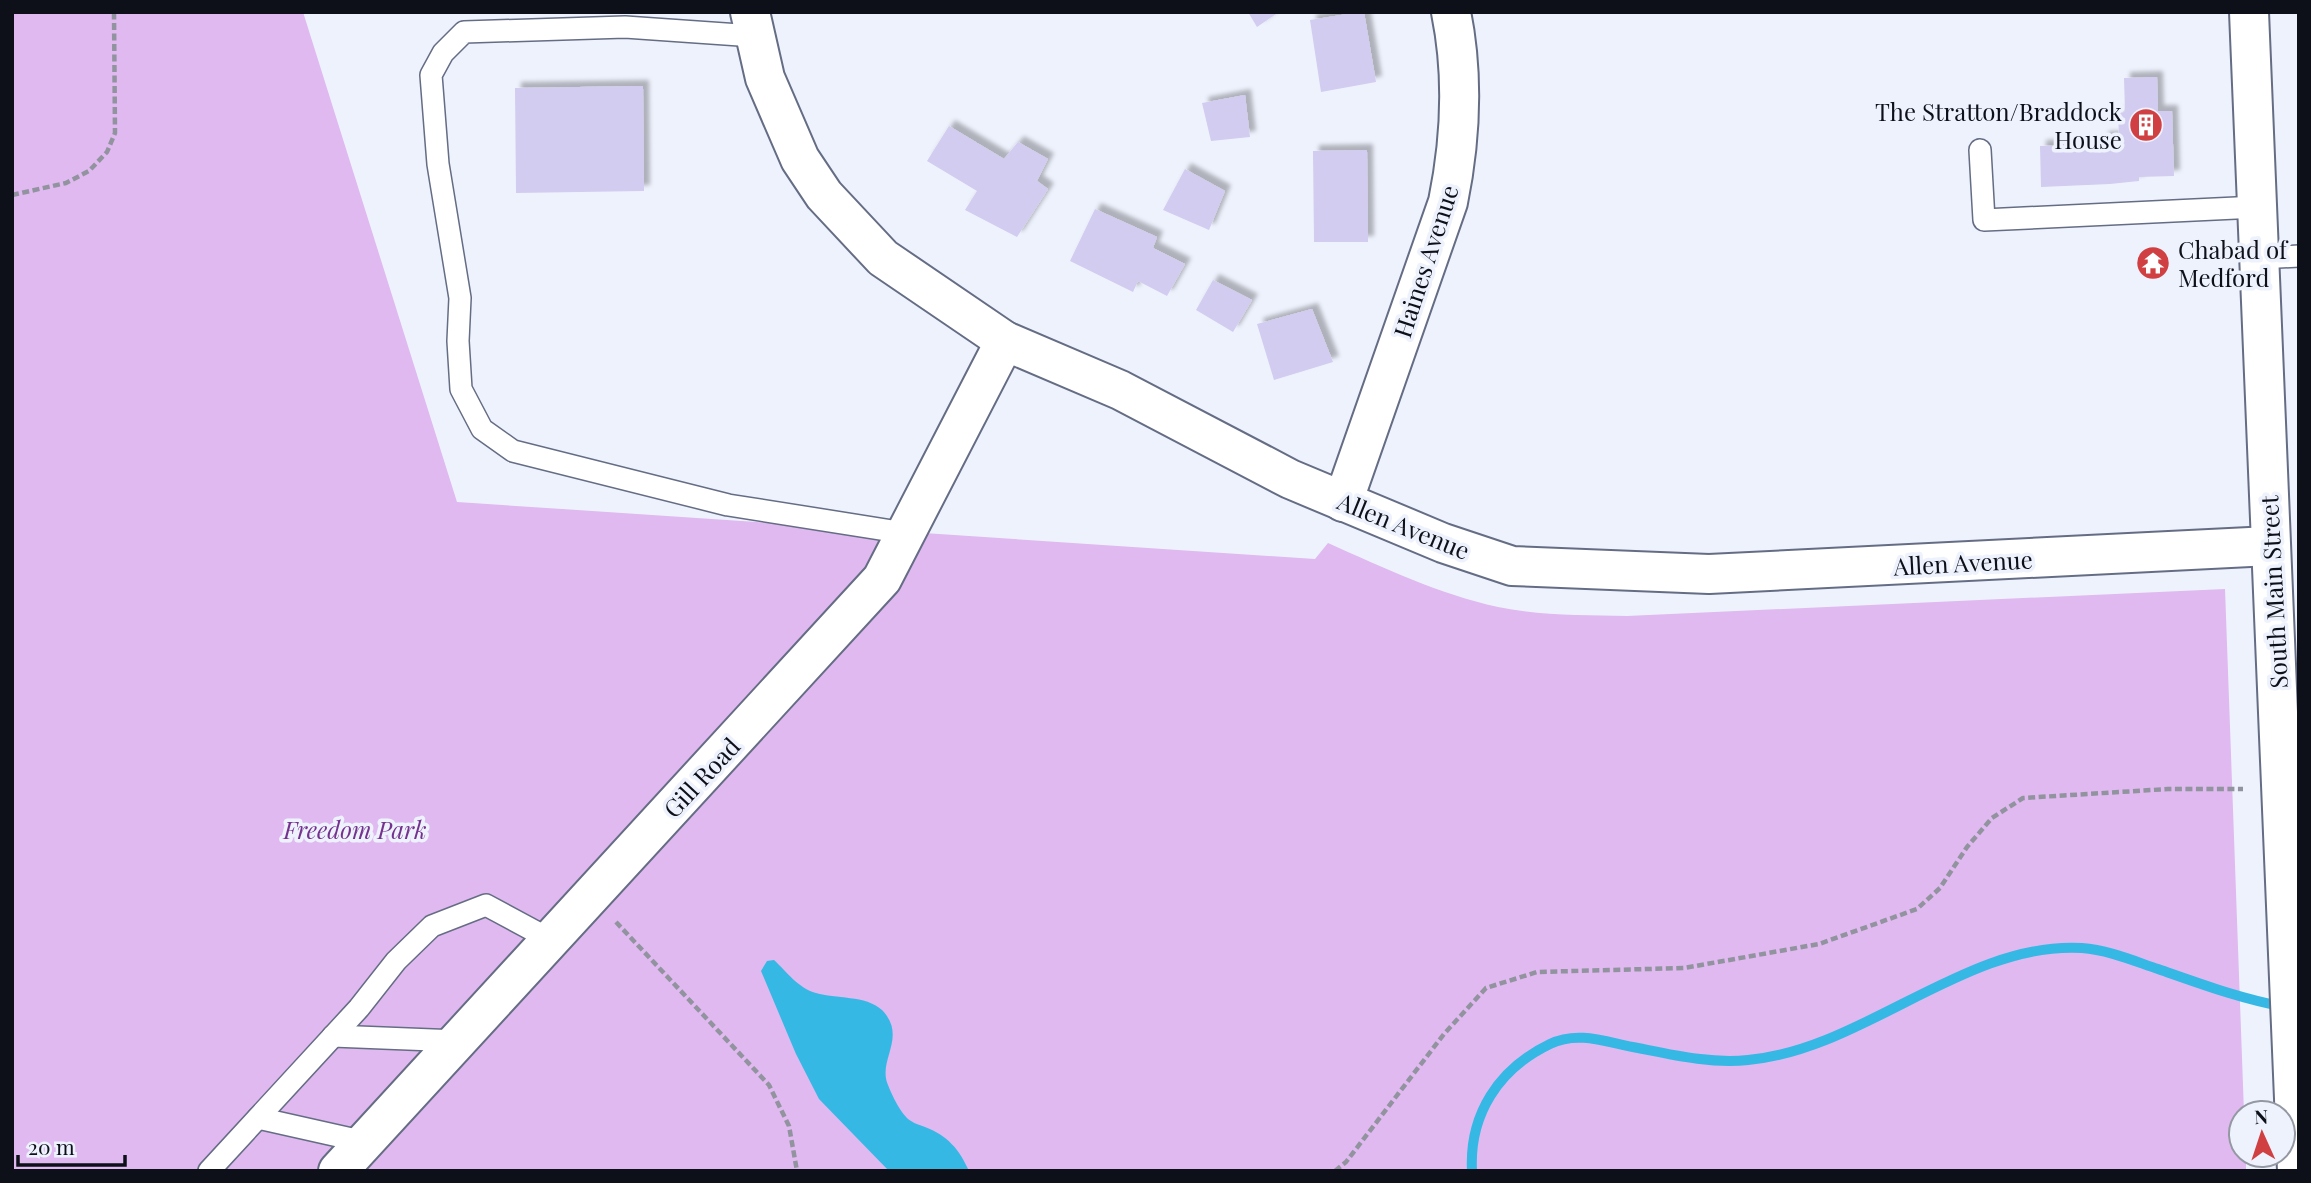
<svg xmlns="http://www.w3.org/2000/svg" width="2311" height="1183" viewBox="0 0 2311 1183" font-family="'Playfair Display',serif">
<defs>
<filter id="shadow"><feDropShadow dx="6" dy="-6" stdDeviation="2" flood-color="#0004"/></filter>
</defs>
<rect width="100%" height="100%" fill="#eef2fd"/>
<path fill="#dfb9ef" d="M12,12H303L457,502L1315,559L1328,543C1384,568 1439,594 1498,607C1540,616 1584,615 1627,616L2225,589L2244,1113H2241V1155H2246V1171H12Z"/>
<path fill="#35b8e4" d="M774,960C787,972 798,988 816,993C835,999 866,995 882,1010C908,1037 877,1060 888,1085C892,1095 901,1115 911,1121C915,1124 921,1125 925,1127C948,1136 959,1149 969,1171H889L819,1099L796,1054L761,971L767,961Z"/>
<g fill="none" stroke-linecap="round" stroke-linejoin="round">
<path stroke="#35b8e4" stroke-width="10" d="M1472,1171C1469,1115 1498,1069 1550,1044C1579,1030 1608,1043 1638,1048C1673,1055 1712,1064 1748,1060C1863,1050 1966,941 2082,948C2108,950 2134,961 2158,969C2201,984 2241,999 2285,1007"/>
</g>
<g fill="#d2ccf0" filter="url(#shadow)">
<polygon points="1248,12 1279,12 1257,27"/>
<polygon points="1360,12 1364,12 1376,82 1321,92 1310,20"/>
<polygon points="2157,77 2158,111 2172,111 2174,176 2139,177 2139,181 2110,184 2041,187 2040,146 2102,144 2103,137 2119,137 2118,113 2125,112 2124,78"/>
<polygon points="643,86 644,191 516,193 515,88"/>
<polygon points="1245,95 1250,137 1211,141 1202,103"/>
<polygon points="949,126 1004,159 1018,142 1048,159 1037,181 1048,189 1017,237 965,210 977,191 927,161"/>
<polygon points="1367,150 1368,242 1314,242 1313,151"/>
<polygon points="1185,169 1225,191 1209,230 1163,210"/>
<polygon points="1095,209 1157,237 1153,248 1185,264 1167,296 1138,281 1133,292 1070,261"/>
<polygon points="1213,280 1252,300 1233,332 1196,310"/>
<polygon points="1312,309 1333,362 1274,380 1257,324"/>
</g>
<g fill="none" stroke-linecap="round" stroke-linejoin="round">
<g stroke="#656d85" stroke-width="24">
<g id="service">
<polyline points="754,36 625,27 464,32 443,53 431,75 438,164 460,298 458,341 461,389 482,429 513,451 728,505 905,533"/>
<polyline points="1980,150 1984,220 2257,207"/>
<polyline points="2260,258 2299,256"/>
<polyline points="333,1036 458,1041"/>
<polyline points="258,1118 365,1142"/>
<polyline points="209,1171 359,1008 396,961 432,926 486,905 551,940"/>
</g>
</g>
<g stroke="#656d85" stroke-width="42">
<g id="minor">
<polyline points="750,12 765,78 800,159 824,195 883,258 1005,341 1120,390 1290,479 1443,543 1512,566 1709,574 2270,546"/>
<path d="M1343,502L1448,202C1461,138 1464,76 1451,12"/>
<polyline points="338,1171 882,579 1005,341"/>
</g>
</g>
<g stroke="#656d85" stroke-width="42">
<polyline id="primary" points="2249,12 2297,1171"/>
</g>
<g stroke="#91949e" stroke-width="4.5" stroke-dasharray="7 3.5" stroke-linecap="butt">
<polyline points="12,195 66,183 89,171 107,152 115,133 114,12"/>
<polyline points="616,922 769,1085 789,1126 797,1171"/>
<polyline points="1335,1171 1346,1162 1444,1034 1486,988 1537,972 1684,968 1819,944 1917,909 1940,888 1967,847 1992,818 2023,798 2168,789 2243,789"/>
</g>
<use href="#service" stroke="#fff" stroke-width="21"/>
<use href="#minor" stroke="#fff" stroke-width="38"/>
<use href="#primary" stroke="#fff" stroke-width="38"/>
</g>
<defs>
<g id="building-disc" transform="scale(1.75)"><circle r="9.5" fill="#d04043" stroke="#eef2fd"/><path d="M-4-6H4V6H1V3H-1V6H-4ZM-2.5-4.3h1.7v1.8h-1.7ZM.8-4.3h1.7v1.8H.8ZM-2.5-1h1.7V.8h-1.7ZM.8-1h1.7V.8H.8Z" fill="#fff"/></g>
<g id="temple-disc" transform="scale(1.75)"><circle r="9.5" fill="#d04043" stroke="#eef2fd"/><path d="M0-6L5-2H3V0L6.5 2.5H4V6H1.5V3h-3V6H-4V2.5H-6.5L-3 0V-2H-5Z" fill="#fff"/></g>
</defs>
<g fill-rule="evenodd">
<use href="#building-disc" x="2146" y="125"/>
<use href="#temple-disc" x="2153" y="263"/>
</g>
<g text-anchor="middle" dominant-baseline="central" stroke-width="7" stroke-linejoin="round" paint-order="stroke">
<g font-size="24" fill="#0d1019" stroke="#eef2fd" text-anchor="end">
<text x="2122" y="111">The Stratton/Braddock<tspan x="2122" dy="28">House</tspan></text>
<text x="2178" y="249" text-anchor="start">Chabad of<tspan x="2178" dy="28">Medford</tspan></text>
</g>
<g font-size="24" fill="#0d1019" stroke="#eef2fd">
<text transform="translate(1425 261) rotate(-72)">Haines Avenue</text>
<text transform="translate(1404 525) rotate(22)">Allen Avenue</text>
<text transform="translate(1963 562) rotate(-3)">Allen Avenue</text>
<text transform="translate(2273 592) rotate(-93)">South Main Street</text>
<text transform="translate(701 777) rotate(-47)">Gill Road</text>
</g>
<g font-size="24" font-style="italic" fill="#75318e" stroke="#eef2fd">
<text x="355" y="829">Freedom Park</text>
</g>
</g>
<rect width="2311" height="1183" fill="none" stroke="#0d1019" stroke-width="28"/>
<g transform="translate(2262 1134) rotate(357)"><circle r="33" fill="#eef2fd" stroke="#9498a2" stroke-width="2"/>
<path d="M0-5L12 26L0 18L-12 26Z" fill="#d04043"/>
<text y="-10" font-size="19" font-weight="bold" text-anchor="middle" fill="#0d1019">N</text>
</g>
<path d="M18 1155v10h107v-10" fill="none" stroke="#0d1019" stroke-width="3.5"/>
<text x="28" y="1155" font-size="21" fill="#0d1019" stroke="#eef2fd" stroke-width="5" paint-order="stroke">20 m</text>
</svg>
